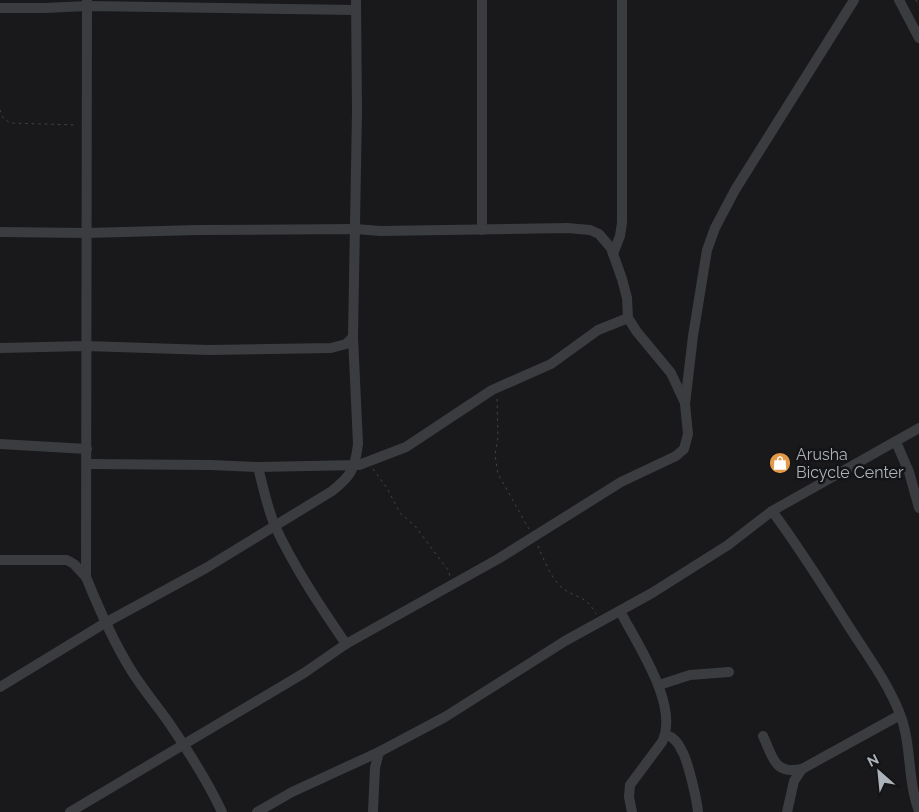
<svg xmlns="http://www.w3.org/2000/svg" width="919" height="812" viewBox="0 0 919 812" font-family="Raleway,sans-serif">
<rect width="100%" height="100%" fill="#19191b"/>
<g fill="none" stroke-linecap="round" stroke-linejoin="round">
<g stroke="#404346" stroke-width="1" stroke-dasharray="2.5 4" stroke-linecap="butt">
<polyline points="916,0 919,6"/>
<polyline points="0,110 3,118 10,123 76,125"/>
<polyline points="497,399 498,437 495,455 498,474 529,529"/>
<polyline points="373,469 387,488 400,513 415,526 448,570 450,576"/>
<path d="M538,546C543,558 550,575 559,585C573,599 585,593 596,614"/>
</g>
<g stroke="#3a3c3f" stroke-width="10">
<path d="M87,0L86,577C99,609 113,641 131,670C142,688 155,703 167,720C187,749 207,780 222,812"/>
<polyline points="482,0 482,230"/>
<polyline points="899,0 919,38"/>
<polyline points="0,8 45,8 87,6 355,10"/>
<polyline points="0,232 87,233 197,230 355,229 381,231 567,228 590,230 599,234 611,248 622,279 627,298 628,318 637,332 671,373 685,403"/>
<polyline points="613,254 620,236 622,223 622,0"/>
<polyline points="0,348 86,346 209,350 331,348 346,344 353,337"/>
<polyline points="896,442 909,472 919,508"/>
<polyline points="0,444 87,449"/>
<polyline points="87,464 211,465 258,467 359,465 406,447 492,390 551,364 598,330 628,318"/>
<path d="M258,467C263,487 267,507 275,526C294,567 320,606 346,644"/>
<path d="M772,511C799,547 822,584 846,622C865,652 887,681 900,714C912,745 907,780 919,811"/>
<polyline points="0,560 67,560 74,564 86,577"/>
<path d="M620,611C637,644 680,706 662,742L630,785L629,797L632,812"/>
<polyline points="659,685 690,675 729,672"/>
<path d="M0,687L105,623L206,568L332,491C351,476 355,469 358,444L353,337L357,111L356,0"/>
<path d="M666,735C674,737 679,744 682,751C688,761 697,800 698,812"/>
<path d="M763,736C773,757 774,775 802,769L900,715"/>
<polyline points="70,812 304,673 346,644 498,559 621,482 676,456 684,449 688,434 685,404 693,336 707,250 715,228 735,190 854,0"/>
<polyline points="257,812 292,792 379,752 445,717 565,641 652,593 728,545 772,511 919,428"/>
<polyline points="373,812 375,768 379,752"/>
<polyline points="787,812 794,781 802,769"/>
</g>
</g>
<defs>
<g id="shop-disc" transform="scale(1.125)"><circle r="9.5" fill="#e39a48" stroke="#141416"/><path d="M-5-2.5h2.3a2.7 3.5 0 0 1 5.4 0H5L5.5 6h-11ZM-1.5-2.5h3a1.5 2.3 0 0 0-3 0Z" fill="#fff"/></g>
</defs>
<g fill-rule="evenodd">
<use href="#shop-disc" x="780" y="463"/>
</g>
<g text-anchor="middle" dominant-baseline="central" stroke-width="5" stroke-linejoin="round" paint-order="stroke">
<g font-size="16" fill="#acb2b9" stroke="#141416" text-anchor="start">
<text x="796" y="454">Arusha<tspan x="796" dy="18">Bicycle Center</tspan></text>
</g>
</g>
<g transform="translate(879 772) rotate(333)" stroke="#141416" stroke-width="4" paint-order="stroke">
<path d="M0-4L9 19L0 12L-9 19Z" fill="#acb2b9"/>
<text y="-8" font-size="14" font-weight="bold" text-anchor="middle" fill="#acb2b9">N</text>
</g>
</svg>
